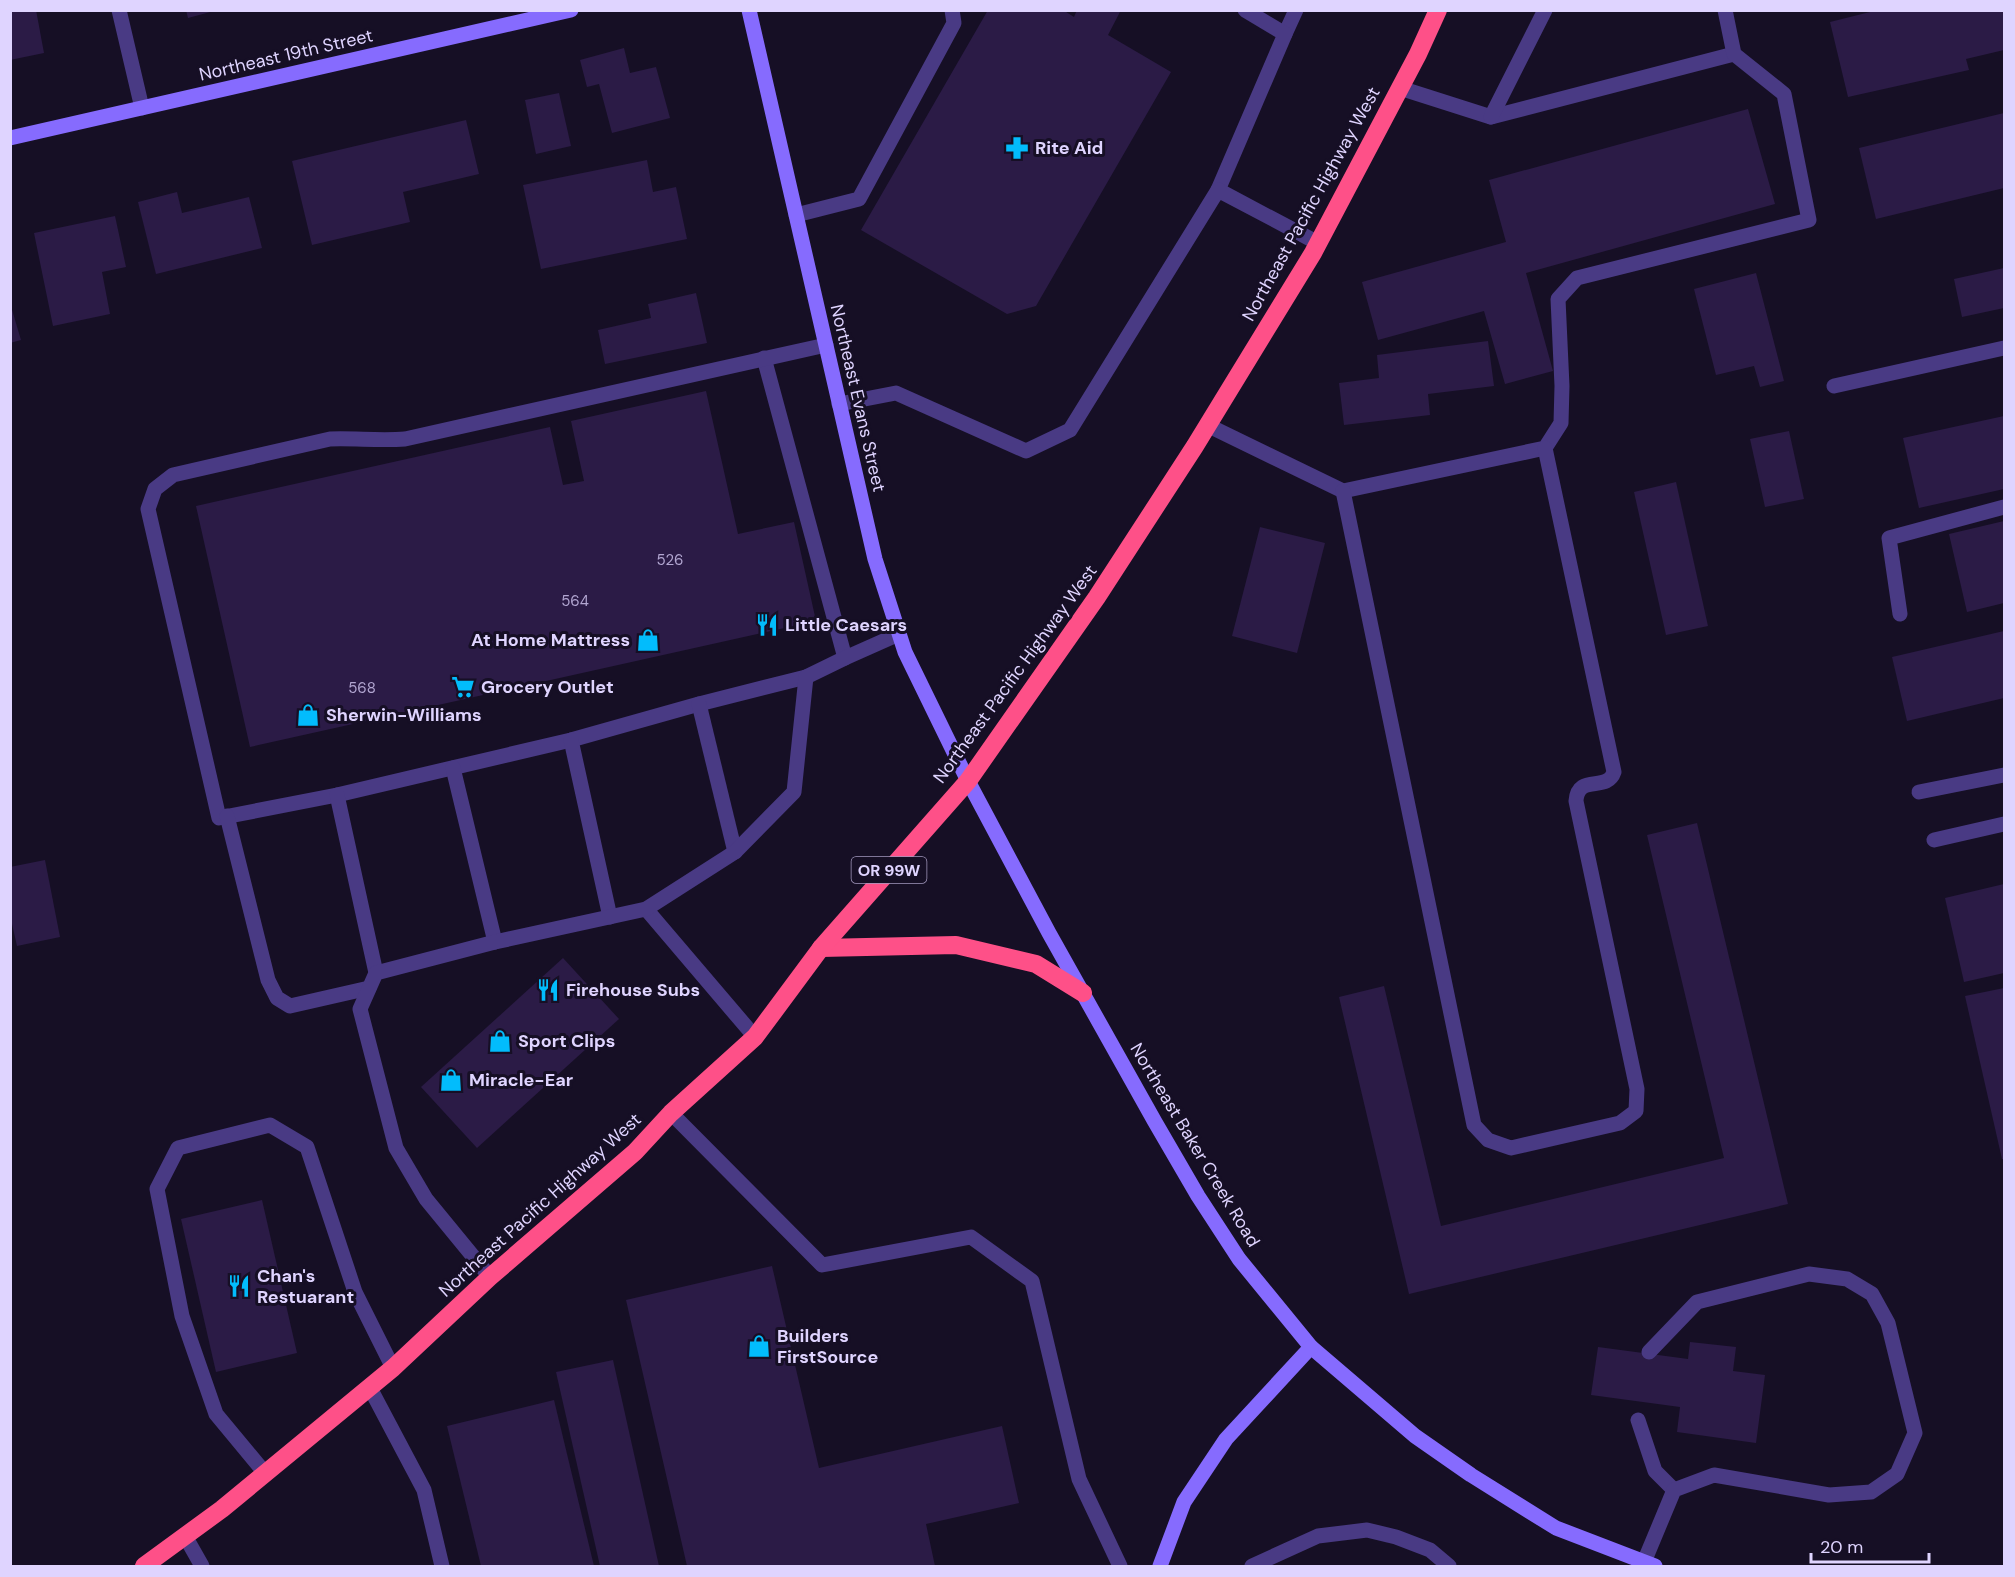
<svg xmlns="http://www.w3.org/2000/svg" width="2015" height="1577" viewBox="0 0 2015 1577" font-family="'DM Sans',sans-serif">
<rect width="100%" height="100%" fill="#160f25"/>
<g fill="#2b1b46">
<polygon points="10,10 36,10 44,53 10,60"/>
<polygon points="186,10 214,10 214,11 188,18"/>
<polygon points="988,10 1063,10 1074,17 1077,10 1121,10 1108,35 1171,72 1036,306 1007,314 861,230"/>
<polygon points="1878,10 2004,10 2004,50 1966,59 1969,70 1848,97 1830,22"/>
<polygon points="624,48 630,73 656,67 670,118 612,133 599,84 587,87 580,60"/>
<polygon points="559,93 571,146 536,154 525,100"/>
<polygon points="1748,109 1775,204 1526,273 1553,371 1505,384 1484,311 1378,340 1362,282 1506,242 1489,180"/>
<polygon points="2004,113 2004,188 1876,219 1859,148"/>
<polygon points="466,120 479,174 403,192 410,222 312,245 292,161"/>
<polygon points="647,160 653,192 676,187 687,239 541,269 523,185"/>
<polygon points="177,192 182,213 249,197 262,248 156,274 138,202"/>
<polygon points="115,216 126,267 102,272 110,314 53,326 34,233"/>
<polygon points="2004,268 2004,308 1962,317 1954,279"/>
<polygon points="1756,273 1784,381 1760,387 1754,366 1716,375 1694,289"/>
<polygon points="696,293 707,343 605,364 598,330 651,318 648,304"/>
<polygon points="10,303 21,340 10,343"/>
<polygon points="1488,341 1494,386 1428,394 1430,415 1344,425 1339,383 1379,378 1377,355"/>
<polygon points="706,391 738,534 794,522 816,621 250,747 196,506 550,427 563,485 584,481 571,421"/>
<polygon points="2004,416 2004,489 1919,508 1903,438"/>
<polygon points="1789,431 1804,499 1765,507 1750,439"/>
<polygon points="1676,482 1708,626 1666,635 1634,492"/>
<polygon points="2004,521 2004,603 1967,612 1949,534"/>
<polygon points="1260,527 1325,543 1297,653 1232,636"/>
<polygon points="2004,631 2004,698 1907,721 1892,657"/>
<polygon points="1697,823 1788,1204 1409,1294 1339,997 1384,986 1441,1226 1724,1158 1647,835"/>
<polygon points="45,860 60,937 17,946 10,915 10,867"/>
<polygon points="2004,884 2004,973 1964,982 1945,898"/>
<polygon points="563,958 619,1019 477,1148 421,1087"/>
<polygon points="2004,988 2004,1159 2002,1159 1965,996"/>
<polygon points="262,1200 297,1353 216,1372 181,1219"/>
<polygon points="772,1266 819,1468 1002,1426 1019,1503 926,1524 935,1566 687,1566 626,1300"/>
<polygon points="1690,1342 1736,1347 1733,1371 1765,1375 1756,1443 1677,1432 1680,1407 1591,1395 1598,1347 1688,1359"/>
<polygon points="613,1360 659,1566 600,1566 556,1372"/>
<polygon points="554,1400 594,1566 481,1566 447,1426"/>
</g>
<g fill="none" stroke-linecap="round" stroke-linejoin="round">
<g stroke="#493a84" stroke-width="15">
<polyline points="1285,34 1296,10"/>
<polyline points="1400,88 1491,117 1734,54"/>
<polyline points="1491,117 1545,10"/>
<polyline points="1218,190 1285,34 1245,10"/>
<polyline points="796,215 859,199 954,23 952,10"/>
<polyline points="764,358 845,658"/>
<polyline points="1834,386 2004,348"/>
<polyline points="839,404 896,393 1026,451 1070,430 1218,190 1318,243"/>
<polyline points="1207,425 1343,491 1545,448 1561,423 1562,386 1558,299 1577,278 1809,220 1784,94 1734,54 1725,10"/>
<path d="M1343,491L1474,1125L1488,1140L1511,1148L1620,1123L1636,1111L1637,1089L1576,801C1578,773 1607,793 1614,772L1545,448"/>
<polyline points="1900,614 1889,538 2004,507"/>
<path d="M806,677L699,704L571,740L337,795L219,818L148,509L155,489L173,475L330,439C355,438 379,441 405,439L826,345"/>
<polyline points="699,704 735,852"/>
<polyline points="571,740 610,917"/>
<polyline points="453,768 495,942"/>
<polyline points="1919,792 2004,775"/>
<polyline points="337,795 376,973"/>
<polyline points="227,816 268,980 277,998 290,1006 369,988"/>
<polyline points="1934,840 2004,824"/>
<polyline points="646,909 755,1037"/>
<polyline points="671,1113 822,1265 971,1237 1032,1281 1079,1479 1120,1566"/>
<polyline points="490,1277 426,1199 396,1148 360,1009 376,973 495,942 646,909 735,852 794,792 806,677 845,658 899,634"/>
<polyline points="370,1388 424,1490 442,1566"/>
<polyline points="1638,1420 1655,1471 1674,1490"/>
<polyline points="265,1473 216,1414 182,1316 157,1189 178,1148 270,1125 307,1147 355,1292 393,1368"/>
<polyline points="185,1536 202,1566"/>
<polyline points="1252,1566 1318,1536 1367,1530 1396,1537 1430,1550 1449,1566"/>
<polyline points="1644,1566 1644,1562 1674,1490 1714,1475 1829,1495 1871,1492 1897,1474 1915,1433 1888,1323 1872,1294 1847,1279 1809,1274 1697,1302 1649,1352"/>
</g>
<polyline stroke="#493a84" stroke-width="15" points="119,10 142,108"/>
<g stroke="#866bfe" stroke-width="15">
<polyline points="749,10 875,559 905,652 968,781 1049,933 1155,1122 1198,1196 1239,1259 1311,1347 1415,1436 1471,1475 1556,1528 1655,1566"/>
<polyline points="10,138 571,10"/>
<polyline points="1160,1566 1184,1502 1226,1439 1311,1347"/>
</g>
<g stroke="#fe5088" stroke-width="18">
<polyline points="821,948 956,945 1036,964 1083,993"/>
<polyline points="144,1566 222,1509 393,1368 490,1277 635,1152 671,1113 755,1037 821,948 968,781 1097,597 1195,446 1313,253 1418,54 1438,10"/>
</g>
</g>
<defs>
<g id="pharmacy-bare" transform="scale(1.8)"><path d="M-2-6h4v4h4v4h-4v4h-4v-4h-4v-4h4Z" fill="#02bcfc" stroke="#160f25" stroke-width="2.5" paint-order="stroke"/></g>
<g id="restaurant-bare" transform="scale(1.8)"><path d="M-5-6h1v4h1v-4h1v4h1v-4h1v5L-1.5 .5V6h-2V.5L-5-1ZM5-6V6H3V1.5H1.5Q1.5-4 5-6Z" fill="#02bcfc" stroke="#160f25" stroke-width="2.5" paint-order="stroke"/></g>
<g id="shop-bare" transform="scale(1.8)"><path d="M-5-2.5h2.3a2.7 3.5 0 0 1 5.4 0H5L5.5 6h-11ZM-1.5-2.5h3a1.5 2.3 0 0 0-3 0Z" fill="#02bcfc" stroke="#160f25" stroke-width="2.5" paint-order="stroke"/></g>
<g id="supermarket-bare" transform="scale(1.8)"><path d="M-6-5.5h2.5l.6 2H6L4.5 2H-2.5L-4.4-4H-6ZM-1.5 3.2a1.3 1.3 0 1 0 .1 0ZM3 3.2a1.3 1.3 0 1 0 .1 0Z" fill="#02bcfc" stroke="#160f25" stroke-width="2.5" paint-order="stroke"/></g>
</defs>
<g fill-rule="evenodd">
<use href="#pharmacy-bare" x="1017" y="148"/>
<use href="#restaurant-bare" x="767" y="625"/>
<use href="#shop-bare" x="648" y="640"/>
<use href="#supermarket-bare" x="463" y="687"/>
<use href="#shop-bare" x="308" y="715"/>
<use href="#restaurant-bare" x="548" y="990"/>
<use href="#shop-bare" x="500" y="1041"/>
<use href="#shop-bare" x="451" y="1080"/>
<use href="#restaurant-bare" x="239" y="1286"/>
<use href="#shop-bare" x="759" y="1346"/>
</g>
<g text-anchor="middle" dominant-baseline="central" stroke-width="6" stroke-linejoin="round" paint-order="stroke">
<g font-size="15" fill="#b2a6d1">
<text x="670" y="560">526</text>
<text x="575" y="601">564</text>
<text x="362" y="688">568</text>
</g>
<rect fill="#160f25" stroke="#a399be" stroke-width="1.5" x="851.5" y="857" width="75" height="26" rx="4.5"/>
<g font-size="16" font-weight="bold" fill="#dfd4ff">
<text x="889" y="870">OR 99W</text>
</g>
<g font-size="18" fill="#dfd4ff" stroke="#160f25">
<text transform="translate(286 55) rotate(-13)">Northeast 19th Street</text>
<text transform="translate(1311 204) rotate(-61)">Northeast Pacific Highway West</text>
<text transform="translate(858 398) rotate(77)">Northeast Evans Street</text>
<text transform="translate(1015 674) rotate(-54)">Northeast Pacific Highway West</text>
<text transform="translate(1195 1145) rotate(59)">Northeast Baker Creek Road</text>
<text transform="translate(540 1205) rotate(-42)">Northeast Pacific Highway West</text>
</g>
<g font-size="18" font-weight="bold" fill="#dfd4ff" stroke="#160f25" text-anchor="start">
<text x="1035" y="148">Rite Aid</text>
<text x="785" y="625">Little Caesars</text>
<text x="630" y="640" text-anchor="end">At Home Mattress</text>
<text x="481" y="687">Grocery Outlet</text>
<text x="326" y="715">Sherwin-Williams</text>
<text x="566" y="990">Firehouse Subs</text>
<text x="518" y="1041">Sport Clips</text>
<text x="469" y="1080">Miracle-Ear</text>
<text x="257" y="1276">Chan's<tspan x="257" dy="21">Restuarant</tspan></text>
<text x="777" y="1336">Builders<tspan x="777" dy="21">FirstSource</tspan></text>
</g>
</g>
<rect width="2015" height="1577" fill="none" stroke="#dfd4ff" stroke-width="24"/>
<path d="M1811 1553v9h118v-9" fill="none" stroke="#dfd4ff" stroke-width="3"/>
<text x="1820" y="1553" font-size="18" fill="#dfd4ff" stroke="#160f25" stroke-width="4.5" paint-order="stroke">20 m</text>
</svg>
